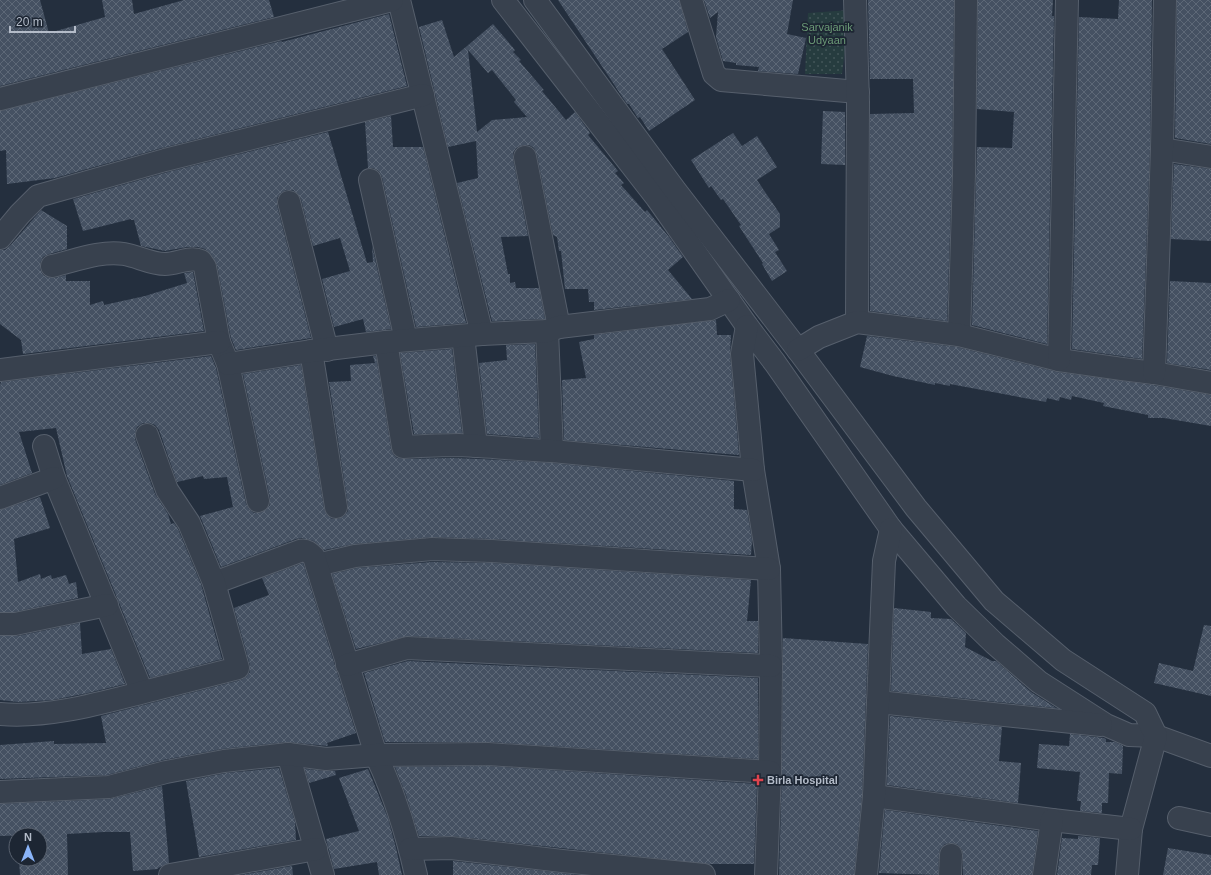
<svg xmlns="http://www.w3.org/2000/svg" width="1211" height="875" viewBox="0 0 1211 875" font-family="Arial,sans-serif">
<defs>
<pattern id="park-dots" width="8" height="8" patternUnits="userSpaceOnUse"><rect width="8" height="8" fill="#263c3f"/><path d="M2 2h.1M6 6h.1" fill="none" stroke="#435659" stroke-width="1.8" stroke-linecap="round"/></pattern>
<pattern id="building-cross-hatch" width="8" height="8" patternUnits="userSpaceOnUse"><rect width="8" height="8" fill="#455162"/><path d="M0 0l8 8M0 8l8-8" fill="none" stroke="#5d6877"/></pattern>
</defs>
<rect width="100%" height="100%" fill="#242f3e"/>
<polygon fill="url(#park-dots)" points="850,10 842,74 805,74 808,13"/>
<g fill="url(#building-cross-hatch)" fill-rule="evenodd">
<polygon points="0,0 40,0 49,33 105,17 102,0 132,0 134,14 184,0 269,0 274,17 0,86"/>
<polygon points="558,0 679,0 688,32 662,49 695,100 649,131 640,117 638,118 629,104 627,104"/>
<polygon points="704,0 793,0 787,34 806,38 798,74 758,71 759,67 736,65 736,63 723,61 716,37 718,12 710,18"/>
<polygon points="868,0 954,0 952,174 947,321 870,311 870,114 914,113 913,79 870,79"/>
<polygon points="978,0 1053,0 1052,16 1054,16 1047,344 972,325 977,147 1012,148 1014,112 977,109"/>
<polygon points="1119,0 1152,0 1150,149 1142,359 1072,349 1079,17 1118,19"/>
<polygon points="1177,0 1211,0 1211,144 1175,138"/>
<polygon points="389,14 407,86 162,148 55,178 7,184 6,150 0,151 0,111 281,41 282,42"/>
<path d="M442,20L454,57L493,24L515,50L513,52L521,60L519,61L544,90L542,91L566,120L575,112L590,133L588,135L618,171L615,173L624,183L621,185L645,212L647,210L669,237L683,257L668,270L692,299L594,310V302H589L588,289H565L561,251H559L557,237L553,235L537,155L534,148L529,145H523L516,148L513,153V159L528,236L501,237L508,274H510V283L515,282L516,288H539L545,319L492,321L457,183L478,178L476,141L448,147L419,27ZM468,50L488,73L492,70L516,100L514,102L527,117L492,120L477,132Z"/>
<polygon points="823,111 845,112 845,165 821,164"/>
<polygon points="391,116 393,147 423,147 466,323 416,327 382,177 379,171 373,168 368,168 365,122"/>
<polygon points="328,132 367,263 373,262 372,246 391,329 366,332 363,319 334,327 322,279 350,271 340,238 313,246 301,199 298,194 293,190 286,190 281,193 277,198 277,205 311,338 236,350 231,338 217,265 211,254 205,249 198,247 187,247 165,251 141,246 134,220 131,220 131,219 83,231 73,199 168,172"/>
<polygon points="733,133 742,146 757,136 777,167 757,180 780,214 780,227 769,234 779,250 775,252 787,271 772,281 762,264 763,263 739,226 741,225 723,199 721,200 711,186 709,188 691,160"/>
<polygon points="1174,164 1211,169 1211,241 1171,239"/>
<polygon points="41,210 67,226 67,249 49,254 43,257 40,263 40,269 43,275 49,278 55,278 66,275 66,281 90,281 90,305 103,301 104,305 145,296 187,283 184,273 193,272 204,331 23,354 21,340 0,324 0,250 5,250 10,246"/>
<polygon points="1170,281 1211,283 1211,370 1167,363"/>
<polygon points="716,320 717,335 731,335 730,355 739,455 564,440 562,380 586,378 579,342 594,339 594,335"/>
<polygon points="867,336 957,347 1057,372 1152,385 1211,395 1211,426 1164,418 1148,418 1148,415 1103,406 1104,403 1072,396 1071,400 1060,397 1059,401 1047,398 1046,402 950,384 950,386 935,383 935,385 893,376 860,367"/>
<polygon points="535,344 539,438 487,434 479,363 507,360 506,345"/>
<polygon points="452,349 462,433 414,434 400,353"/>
<polygon points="211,356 216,368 246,504 249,509 254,513 260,513 266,510 270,505 270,498 243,374 301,365 324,509 327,515 332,519 338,519 344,516 348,511 348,505 329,382 351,381 350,365 375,363 373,356 376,356 391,449 393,454 397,458 404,459 452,458 481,459 551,463 734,481 734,509 747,510 752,540 751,555 493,539 432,537 354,544 324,550 314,541 302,538 296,539 221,567 200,516 233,507 227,477 204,479 203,476 177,482 159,430 155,425 150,423 143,423 137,427 135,433 135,439 155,494 168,514 171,524 174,523 178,529 201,584 222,659 150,678 67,476 56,428 19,432 32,473 0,485 0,386 1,382"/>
<polygon points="40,497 50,528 14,539 18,582 40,574 41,579 51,575 52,579 66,575 69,584 76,582 78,598 14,612 0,612 0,510"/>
<polygon points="432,562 491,563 751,580 747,621 758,621 758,653 408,636 356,649 332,574 357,568"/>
<polygon points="303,563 356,733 327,743 328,746 287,742 222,749 163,760 107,775 0,779 0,745 54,741 54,744 106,743 101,716 241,680 246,677 250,672 250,665 234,608 269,595 262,578"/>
<polygon points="894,608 931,612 931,618 951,619 966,633 965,647 992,661 996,661 1031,692 1056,708 891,691"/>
<polygon points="80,623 82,654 111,649 125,684 88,693 53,700 18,702 0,700 0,636 18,636"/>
<polygon points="1204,625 1211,626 1211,696 1154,683 1159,663 1193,671"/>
<polygon points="783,638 868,644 862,795 854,875 779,875 782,772"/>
<polygon points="408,661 758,678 758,759 489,742 385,742 364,673"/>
<polygon points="890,716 1002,727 999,761 1021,763 1018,803 887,785"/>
<polygon points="1070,734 1104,738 1106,739 1106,742 1115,742 1123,746 1122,774 1109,773 1108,803 1102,803 1102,813 1080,811 1081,801 1077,801 1080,772 1037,768 1039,744 1069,746"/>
<polygon points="488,766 757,784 754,864 708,864 452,836 419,836 406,795 395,767"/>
<polygon points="279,768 295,822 296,840 199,857 186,781 226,773"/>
<polygon points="305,769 325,771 335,771 336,775 309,783"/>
<polygon points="368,769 388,818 396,848 402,875 379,875 377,862 334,869 326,839 359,831 339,778"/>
<polygon points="162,786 169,863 158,868 158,869 133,871 130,832 104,832 67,834 68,875 20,875 19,859 40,859 40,835 0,836 0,804 110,799"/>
<polygon points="885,810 1038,831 1032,875 963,875 963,856 962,850 957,844 951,843 945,844 940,849 939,854 938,875 879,873"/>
<polygon points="1078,836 1100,838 1098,865 1092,865 1091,875 1057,875 1062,838 1078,839"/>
<polygon points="1168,848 1211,855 1211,875 1163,875"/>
<polygon points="453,861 561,873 577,875 453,875"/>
<polygon points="292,866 293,875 241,875"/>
</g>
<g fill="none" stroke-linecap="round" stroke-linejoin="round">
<g stroke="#565f6c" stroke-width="24">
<g id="minor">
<polyline points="399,0 482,334"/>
<polyline points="503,0 657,198 747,326 775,363 891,529 956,606 995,644 1039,682 1106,725 1129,735 1156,736 1211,756"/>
<polyline points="535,0 675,190 798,350 916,508 994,601 1063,660 1145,713 1156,736 1131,829 1127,875"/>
<polyline points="691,0 714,74 721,80 858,92"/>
<polyline points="855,0 858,102 857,322"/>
<polyline points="0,99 392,0"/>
<polyline points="1162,149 1211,157"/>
<polyline points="525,157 559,327"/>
<polyline points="370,180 406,340"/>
<polyline points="289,202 327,350"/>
<polyline points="0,238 20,214 38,196 165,160 423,95"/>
<path d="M52,266C74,261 101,250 124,254C137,256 151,264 165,264C177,264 190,256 201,261L205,267L219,342L228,364L258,501"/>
<polyline points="747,326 742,354 753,470 769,569 771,666 770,772 766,875"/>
<polyline points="547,331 552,451"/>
<polyline points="959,335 964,174 966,0"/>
<polyline points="463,336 476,446"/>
<path d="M386,342L403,447C422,446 441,445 459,445C490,446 521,450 552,451L753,470"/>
<polyline points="798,350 819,337 857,322 959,335 1059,360 1122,369 1154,373 1211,383"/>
<polyline points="311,351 336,507"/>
<polyline points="1059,360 1067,0"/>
<polyline points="228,364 311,351 386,342 482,334 547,331 559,327 710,309 729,300"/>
<polyline points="0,370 219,342"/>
<polyline points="1154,373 1162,149 1165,0"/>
<polyline points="44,446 54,478 142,692"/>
<polyline points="0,498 54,478"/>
<polyline points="317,565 355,556 432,549 492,551 769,569"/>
<path d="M214,583L300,551C306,549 310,553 314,557L376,755C394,793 407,834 416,875"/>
<polyline points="0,624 15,624 107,605"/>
<polyline points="347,665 407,648 771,666"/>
<polyline points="878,702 1101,725"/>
<path d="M0,714C48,718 97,704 144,692C175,684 206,676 238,668L214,583L189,523L167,490L147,435"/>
<polyline points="288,754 323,875"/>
<polyline points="0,792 109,787 166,772 224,761 288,754 326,759 376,755 488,754 770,772"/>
<polyline points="874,796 1052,820 1131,829"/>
<polyline points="1179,818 1211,825"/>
<polyline points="410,849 451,848 562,861 704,875"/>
<polyline points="170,875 316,849"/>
<polyline points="866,875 874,796 884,561 891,529"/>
<polyline points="950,875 951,855"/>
<polyline points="1044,875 1052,820"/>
</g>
</g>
<use href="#minor" stroke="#38414e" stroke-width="22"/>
</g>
<path fill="#e0444e" stroke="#1d2633" stroke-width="1.5" d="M756 774h4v4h4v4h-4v4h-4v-4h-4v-4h4z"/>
<g text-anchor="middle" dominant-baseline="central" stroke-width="3.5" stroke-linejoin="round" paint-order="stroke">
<g font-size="11" fill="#6b9a76" stroke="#1d2633">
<text x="827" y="27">Sarvajanik<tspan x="827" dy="13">Udyaan</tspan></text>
</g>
<g font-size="11" font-weight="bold" fill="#b4bcc9" stroke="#1d2633" text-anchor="start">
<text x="767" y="780">Birla Hospital</text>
</g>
</g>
<g transform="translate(28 847)"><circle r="19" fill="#1d2633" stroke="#59626f"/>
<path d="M0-3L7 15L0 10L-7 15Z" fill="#8ab4f8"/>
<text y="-6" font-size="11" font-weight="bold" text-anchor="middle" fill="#b4bcc9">N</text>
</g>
<path d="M10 26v6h65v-6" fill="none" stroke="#b4bcc9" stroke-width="2"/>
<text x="16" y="26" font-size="12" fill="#b4bcc9" stroke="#1d2633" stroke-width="3" paint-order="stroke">20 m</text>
</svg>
